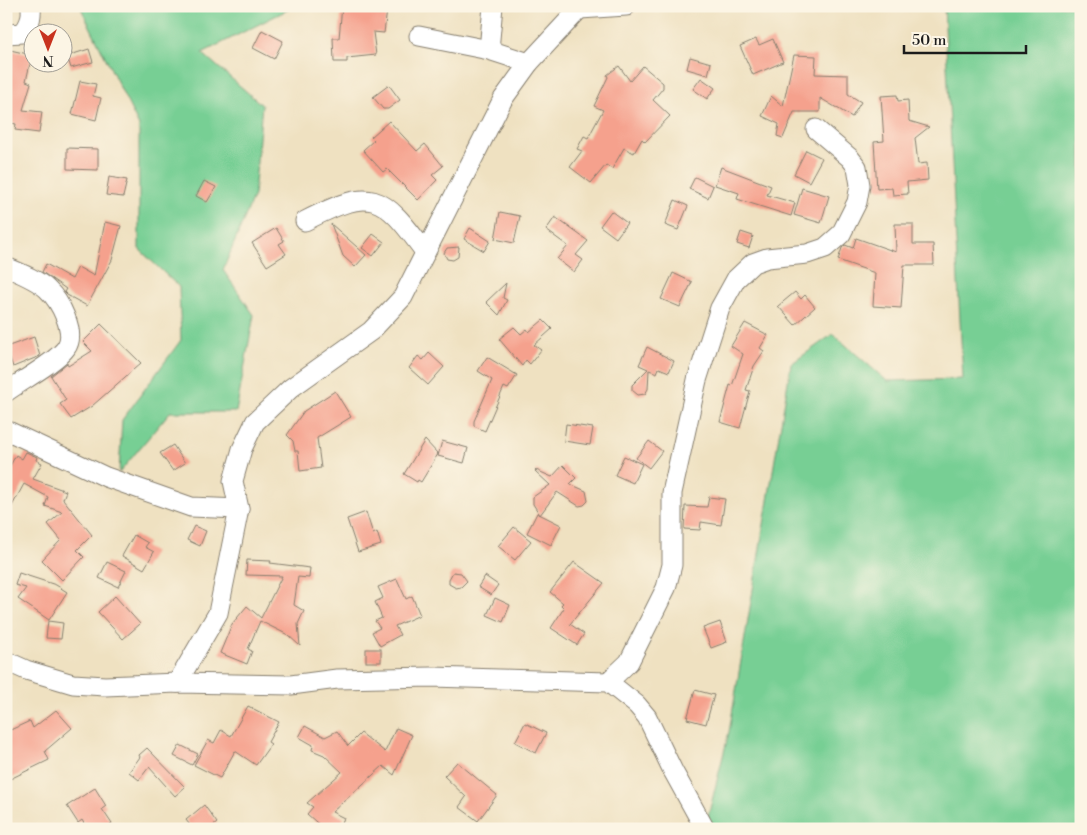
<svg xmlns="http://www.w3.org/2000/svg" width="1087" height="835" viewBox="0 0 1087 835" font-family="'Libre Bodoni',serif">
<rect width="100%" height="100%" fill="#fcf5e5"/>
<filter id="ink" filterUnits="userSpaceOnUse"><feTurbulence type="fractalNoise" baseFrequency=".02" numOctaves="2"/><feDisplacementMap in="SourceGraphic" scale="10" xChannelSelector="R" yChannelSelector="G"/><feConvolveMatrix kernelMatrix="1 2 1 2 8 2 1 2 1" color-interpolation-filters="sRGB"/></filter>
<filter id="wash" filterUnits="userSpaceOnUse"><feTurbulence type="fractalNoise" baseFrequency=".0096" numOctaves="4" result="noise"/><feDisplacementMap in="SourceGraphic" scale="20" xChannelSelector="R" yChannelSelector="G"/><feGaussianBlur stdDeviation="1.12" result="paint"/><feColorMatrix in="noise" values="0 0 0 0 0 0 0 0 0 0 0 0 0 0 0 0 0 1.4 0 .05"/><feComposite in="paint" operator="in"/></filter>
<g filter="url(#wash)">
<rect width="100%" height="100%" fill="#efe1c1"/>
<g fill="#77cf94" stroke="#4a7658">
<polygon points="80,6 295,6 202,53 262,105 254,195 223,270 254,315 236,412 170,412 119,473 122,420 181,340 179,287 139,249 139,126"/>
<polygon points="944,6 1081,6 1081,829 705,829 729,732 791,364 833,334 887,381 963,379"/>
</g>
<g id="blocks">
<g fill="#f5a18d">
<polygon points="342,6 377,6 376,9 387,10 384,33 373,32 376,55 347,58 347,62 334,62 333,38 339,38"/>
<polygon points="262,30 283,41 274,59 253,48"/>
<polygon points="756,39 759,45 773,39 783,62 753,75 740,46"/>
<polygon points="6,49 32,55 26,81 31,83 23,110 42,112 39,133 15,130 16,124 6,122"/>
<polygon points="89,49 93,62 71,68 67,56"/>
<polygon points="794,55 816,56 815,74 848,75 848,94 861,102 852,117 820,98 820,112 794,112 783,138 777,136 779,124 762,116 771,96 783,106"/>
<polygon points="690,57 711,63 708,75 687,69"/>
<polygon points="619,66 630,81 643,66 663,83 663,88 653,100 670,116 645,142 642,139 634,153 624,148 612,169 606,165 591,183 570,167 582,151 577,149 584,136 588,138 603,110 594,106 608,77 607,75"/>
<polygon points="701,78 715,88 707,99 693,89"/>
<polygon points="80,81 96,84 93,96 101,98 96,120 72,114"/>
<polygon points="389,85 400,100 388,109 383,109 373,97"/>
<polygon points="897,95 898,101 908,100 909,121 929,127 915,138 918,164 927,163 928,180 907,182 908,194 893,195 892,188 877,189 874,142 884,141 881,96"/>
<polygon points="389,121 417,151 425,144 443,166 432,175 437,180 418,200 387,169 383,172 363,150 374,140 371,137"/>
<polygon points="67,148 98,149 98,170 67,169"/>
<polygon points="806,150 822,158 809,182 794,174"/>
<polygon points="721,167 771,186 767,195 795,203 791,216 737,199 739,193 715,185"/>
<polygon points="109,177 127,180 123,197 106,195"/>
<polygon points="695,177 713,186 708,198 689,189"/>
<polygon points="204,181 216,187 207,202 196,196"/>
<polygon points="802,188 829,196 821,223 794,215"/>
<polygon points="675,200 688,206 678,230 665,225"/>
<polygon points="611,211 627,223 616,238 600,226"/>
<polygon points="500,212 520,216 514,243 495,239"/>
<polygon points="555,217 588,241 576,255 583,260 574,272 557,259 568,246 546,230"/>
<polygon points="105,222 121,226 112,260 87,306 67,295 64,292 66,289 42,272 46,264 72,279 78,267 94,276"/>
<polygon points="331,224 366,255 355,267 343,256"/>
<polygon points="895,224 913,224 913,244 933,244 934,265 904,265 901,308 873,306 875,273 838,260 842,248 845,245 853,248 856,238 896,252"/>
<polygon points="276,228 284,241 279,244 286,254 267,266 252,243"/>
<polygon points="470,228 490,241 484,251 464,239"/>
<polygon points="741,232 753,236 749,248 737,244"/>
<polygon points="373,234 384,242 373,256 362,248"/>
<polygon points="459,247 458,257 453,260 447,259 444,253 447,248"/>
<polygon points="673,273 692,282 680,307 661,299"/>
<polygon points="506,283 503,298 507,300 499,315 486,302"/>
<polygon points="795,292 801,299 805,295 815,307 795,325 778,306"/>
<polygon points="543,320 552,329 534,345 541,350 530,364 526,360 522,366 499,339 514,327 521,334 527,329 529,332"/>
<polygon points="745,323 768,335 760,348 764,351 754,366 746,390 750,391 740,428 720,422 730,385 732,386 743,354 731,346"/>
<polygon points="101,324 141,363 92,406 71,419 60,404 66,400 51,376 67,363 68,366 92,351 83,342"/>
<polygon points="34,337 40,356 13,367 6,347"/>
<polygon points="647,347 674,361 669,372 659,368 657,373 649,370 648,389 645,394 638,395 632,390 632,385 648,369 639,365"/>
<polygon points="429,353 444,367 428,385 409,368 418,356 423,360"/>
<polygon points="487,357 517,375 508,389 504,387 485,431 474,426 474,421 492,380 478,371"/>
<polygon points="335,391 351,417 317,438 321,468 300,471 298,451 295,451 293,441 287,435 304,411"/>
<polygon points="566,424 593,428 590,445 564,441"/>
<polygon points="425,440 438,454 421,482 418,480 417,482 404,474"/>
<polygon points="442,441 468,448 464,463 438,456"/>
<polygon points="649,441 662,451 649,468 636,458"/>
<polygon points="173,445 185,463 173,471 160,453"/>
<polygon points="26,452 37,457 36,460 42,463 33,479 66,491 63,499 92,535 77,550 84,557 62,580 42,560 61,540 48,524 62,512 45,506 48,497 24,484 6,517 6,473 16,455 22,459"/>
<polygon points="624,456 642,464 633,483 615,475"/>
<polygon points="563,465 576,478 570,484 586,491 588,501 584,505 579,506 557,492 540,515 533,504 533,497 550,485 535,471 536,470 552,477"/>
<polygon points="709,497 725,499 721,525 701,522 700,530 684,529 685,506 707,507"/>
<polygon points="366,512 373,534 377,532 381,545 358,552 347,519"/>
<polygon points="537,513 561,525 551,545 527,533"/>
<polygon points="194,526 206,531 200,546 187,540"/>
<polygon points="514,527 531,541 515,560 498,546"/>
<polygon points="134,535 148,543 145,547 154,552 144,569 122,556"/>
<polygon points="247,560 271,561 270,563 310,568 309,578 298,577 294,605 304,611 298,624 300,646 288,635 260,621 248,649 252,651 247,664 220,653 232,624 247,606 261,618 282,576 246,575"/>
<polygon points="107,562 126,571 118,587 99,578"/>
<polygon points="574,562 604,583 570,624 584,634 577,645 551,628 564,608 561,605 563,603 550,592"/>
<polygon points="453,572 461,573 467,581 461,587 456,588 449,584 449,579"/>
<polygon points="19,573 56,585 67,592 49,620 18,599 26,588 15,585"/>
<polygon points="485,576 498,585 491,595 478,587"/>
<polygon points="397,579 406,599 412,596 420,615 395,626 400,635 380,646 372,632 380,628 375,621 382,618 375,602 383,598 378,587"/>
<polygon points="115,596 140,624 123,639 98,612"/>
<polygon points="495,598 510,605 503,622 487,615"/>
<polygon points="48,621 63,623 61,639 46,638"/>
<polygon points="720,622 727,642 711,648 703,628"/>
<rect x="366" y="649" width="15" height="13"/>
<polygon points="695,690 714,695 706,724 687,719"/>
<polygon points="248,706 279,722 268,742 271,744 256,765 235,751 220,778 194,765 208,740 214,743 221,730 231,736"/>
<polygon points="56,710 72,728 45,751 49,760 6,781 6,732 30,721 33,728"/>
<polygon points="525,723 546,733 536,753 515,742"/>
<polygon points="305,726 325,737 337,731 348,746 361,733 385,752 396,728 412,735 394,775 383,766 332,812 344,818 339,829 324,829 307,814 313,807 307,803 342,772 324,755 312,750 313,745 299,737"/>
<polygon points="180,745 198,754 192,765 174,756"/>
<polygon points="147,748 185,787 175,796 149,767 139,780 129,772 140,757 139,755"/>
<polygon points="457,762 497,795 478,821 459,807 466,797 444,776"/>
<polygon points="95,788 106,806 102,809 112,824 104,829 87,829 82,820 78,823 67,806"/>
<polygon points="204,805 217,823 209,829 193,829 186,820"/>
</g>
</g>
</g>
<g filter="url(#ink)">
<use href="#blocks" fill-opacity="0" stroke="#867e6e" stroke-width="1"/>
<g fill="none" stroke-linecap="round" stroke-linejoin="round">
<g stroke="#867e6e" stroke-width="21">
<g id="street">
<polyline points="580,9 626,6"/>
<path d="M6,34L22,33C30,26 32,17 31,6"/>
<polyline points="419,36 489,50 529,63"/>
<polyline points="489,50 493,6"/>
<path d="M305,221C372,187 381,192 425,252"/>
<path d="M6,267C20,273 36,279 47,289C60,301 77,333 66,348C56,362 21,381 6,392"/>
<polyline points="6,430 106,477 191,507 239,509"/>
<polyline points="6,661 26,670 73,684 105,686 177,683 291,685 337,679 432,677 608,682 637,705 647,717 673,771 705,829"/>
<polyline points="608,682 629,662 666,588 672,565 672,493 697,380 720,308 736,279 753,263 767,258 807,254 825,248 841,234 857,202 860,185 857,167 850,158 816,129"/>
<polyline points="177,683 218,613 239,509 233,481 242,449 255,422 291,388 371,331 403,297 503,99 529,63 582,6"/>
</g>
</g>
<use href="#street" stroke="#fff" stroke-width="19"/>
</g>
</g>
<rect width="1087" height="835" fill="none" stroke="#fcf5e5" stroke-width="25"/>
<g transform="translate(48 48) rotate(180)"><circle r="24" fill="#fcf5e5" stroke="#a29e95"/>
<path d="M0-4L9 19L0 12L-9 19Z" fill="#c8321e"/>
<text y="-8" font-size="14" font-weight="bold" text-anchor="middle" fill="#1c1c1c">N</text>
</g>
<path d="M904 45v8h122v-8" fill="none" stroke="#1c1c1c" stroke-width="2.5"/>
<text x="912" y="45" font-size="15" fill="#1c1c1c" stroke="#fcf5e5" stroke-width="4" paint-order="stroke">50 m</text>
</svg>
